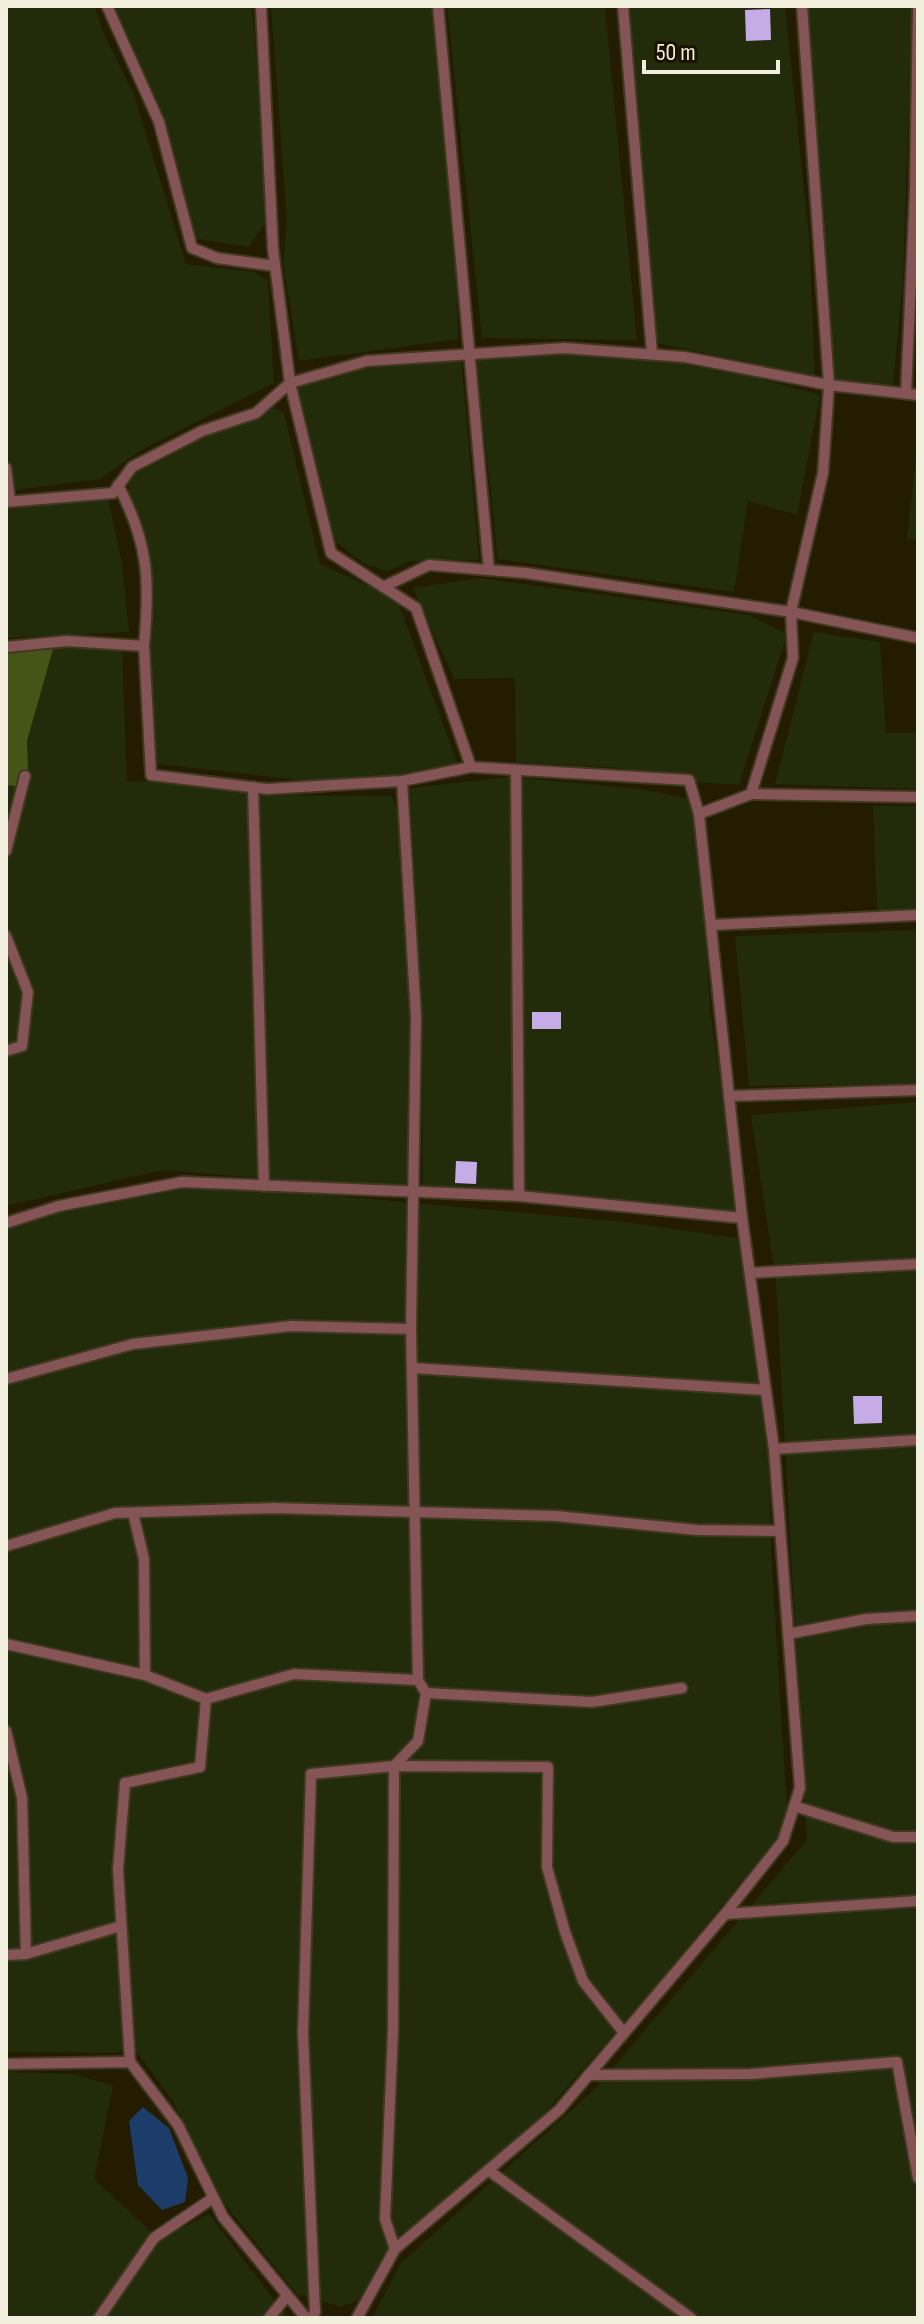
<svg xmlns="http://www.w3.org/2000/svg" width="924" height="2324" viewBox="0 0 924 2324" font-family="'Sofia Sans Condensed',sans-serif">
<rect width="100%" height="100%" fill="#231c01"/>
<g fill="#232c0a">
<polygon points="6,6 95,6 102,30 134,95 186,264 255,272 268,281 274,383 141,450 100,479 15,490 6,451"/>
<polygon points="110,6 252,6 269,217 249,247 192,238 167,154"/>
<polygon points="271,6 432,6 456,267 458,339 299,361 283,263 287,222"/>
<polygon points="447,6 605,6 637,340 482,338"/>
<polygon points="621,6 785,6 809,238 815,376 656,343 646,304"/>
<polygon points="799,6 912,6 903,280 893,386 832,379"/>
<polygon points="655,351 820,395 797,515 748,501 734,592 498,559 476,358"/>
<polygon points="461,359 479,560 411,561 387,571 365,564 335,541 303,425 297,375"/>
<polygon points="268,405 284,413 320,564 397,599 458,765 343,785 150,763 145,627 127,477"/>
<polygon points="918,438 918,540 907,539"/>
<polygon points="107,494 122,563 129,632 6,638 6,510"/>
<polygon points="480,578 749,615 787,634 739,785 697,782 620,768 516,762 515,678 454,679 413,588"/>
<polygon points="814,632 880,642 886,733 918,733 918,789 775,784"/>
<path d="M54,646L122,647L127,782L198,780L265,795L392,796C405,832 404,871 406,910C411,1001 411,1092 408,1184L403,1189L162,1170L6,1206V790L9,785L28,789L27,741Z"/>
<polygon points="508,777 641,789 698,801 710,1011 741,1218 423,1190 422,1018 410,788"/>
<polygon points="873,806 918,806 918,910 877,911"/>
<polygon points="918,930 918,1084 749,1086 735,936"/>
<polygon points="918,1102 918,2318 372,2318 401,2263 595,2089 807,1840 776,1283 751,1115"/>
<polygon points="170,1181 624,1222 742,1239 767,1402 771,1552 788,1825 660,1981 534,2125 401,2238 361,2300 341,2307 297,2294 216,2193 173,2101 133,2047 115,2053 6,2052 6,1219"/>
<polygon points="6,2072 74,2074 113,2086 94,2179 159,2239 209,2214 288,2318 6,2318"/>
</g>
<polygon fill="#455517" points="54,646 27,741 29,789 9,785 6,790 6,650"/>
<polygon fill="#1c3c69" points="143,2107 169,2128 188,2178 185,2202 162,2210 138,2185 129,2121"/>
<g fill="#c5ace7">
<polygon points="770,9 771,40 746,41 745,10"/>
<rect x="532" y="1012" width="29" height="17"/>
<polygon points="456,1161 477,1162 476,1184 455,1183"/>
<polygon points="853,1396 882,1396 882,1423 854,1424"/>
</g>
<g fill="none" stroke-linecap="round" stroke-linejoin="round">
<g stroke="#403920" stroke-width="14">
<g id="lane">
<polyline points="107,6 159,122 192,248 217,258 275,266"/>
<polyline points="261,6 273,249 290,383 331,553 416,608 471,767 689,780 699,814"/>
<polyline points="438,6 489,570"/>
<polyline points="623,6 652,354"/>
<polyline points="906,393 915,189 918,6"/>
<polyline points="6,468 10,501"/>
<path d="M118,485C149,544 150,581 144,646"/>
<polyline points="6,502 113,493 132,467 202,431 256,413 290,383 367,361 564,348 685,357 829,385 802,6"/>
<polyline points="383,587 429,565 526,573 791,612 918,638"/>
<polyline points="6,647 67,641 144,646 151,775 267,789 402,781 471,767"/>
<polyline points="516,770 519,1196"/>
<polyline points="402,781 416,1017 411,1329 418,1680 426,1693 592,1702 682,1688"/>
<polyline points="253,787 264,1186"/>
<polyline points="751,794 918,797"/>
<polyline points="6,851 25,776"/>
<polyline points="711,925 918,915"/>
<polyline points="6,936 28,992 22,1046 6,1051"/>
<polyline points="729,1096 918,1090"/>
<polyline points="6,1223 59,1206 182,1182 519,1196 742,1218"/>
<polyline points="750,1273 918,1264"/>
<polyline points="412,1368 766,1390"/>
<polyline points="6,1379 133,1344 291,1326 411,1329"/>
<polyline points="774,1449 918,1440"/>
<polyline points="133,1513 144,1559 145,1675"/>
<polyline points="6,1546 115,1513 274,1508 556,1516 697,1530 780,1531"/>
<polyline points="788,1634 866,1619 918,1616"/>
<polyline points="6,1644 145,1675 206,1699 200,1767 125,1783 118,1869 130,2062"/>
<polyline points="206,1699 294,1674 418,1680"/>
<polyline points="6,1731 22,1798 26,1954"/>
<polyline points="794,1806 893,1837 918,1837"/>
<polyline points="725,1914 918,1901"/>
<polyline points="6,1955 26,1954 121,1926"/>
<polyline points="6,2064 130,2062 178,2125 223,2217 306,2318"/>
<polyline points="588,2075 751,2074 897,2062 918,2178"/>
<polyline points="488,2170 691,2318"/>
<polyline points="395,2249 385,2219 393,2030 394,1766 418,1741 426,1693"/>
<polyline points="99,2318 154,2238 213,2198"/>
<polyline points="269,2318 287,2296"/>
<polyline points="312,2318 315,2312 303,2033 311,1774 394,1766 548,1767 547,1867 565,1932 583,1981 624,2033"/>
<polyline points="357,2318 395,2249 559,2110 725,1914 783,1841 800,1788 774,1449 742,1218 699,814 751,794 793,658 791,612 823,473 829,385 918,395"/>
</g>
</g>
<use href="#lane" stroke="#855457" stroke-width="10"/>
</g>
<rect width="924" height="2324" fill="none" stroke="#f2eedd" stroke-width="16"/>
<path d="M644 60v12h134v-12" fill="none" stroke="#f2eedd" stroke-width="4"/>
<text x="656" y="60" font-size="24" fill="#f2eedd" stroke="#1a1200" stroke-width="6" paint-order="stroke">50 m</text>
</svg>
